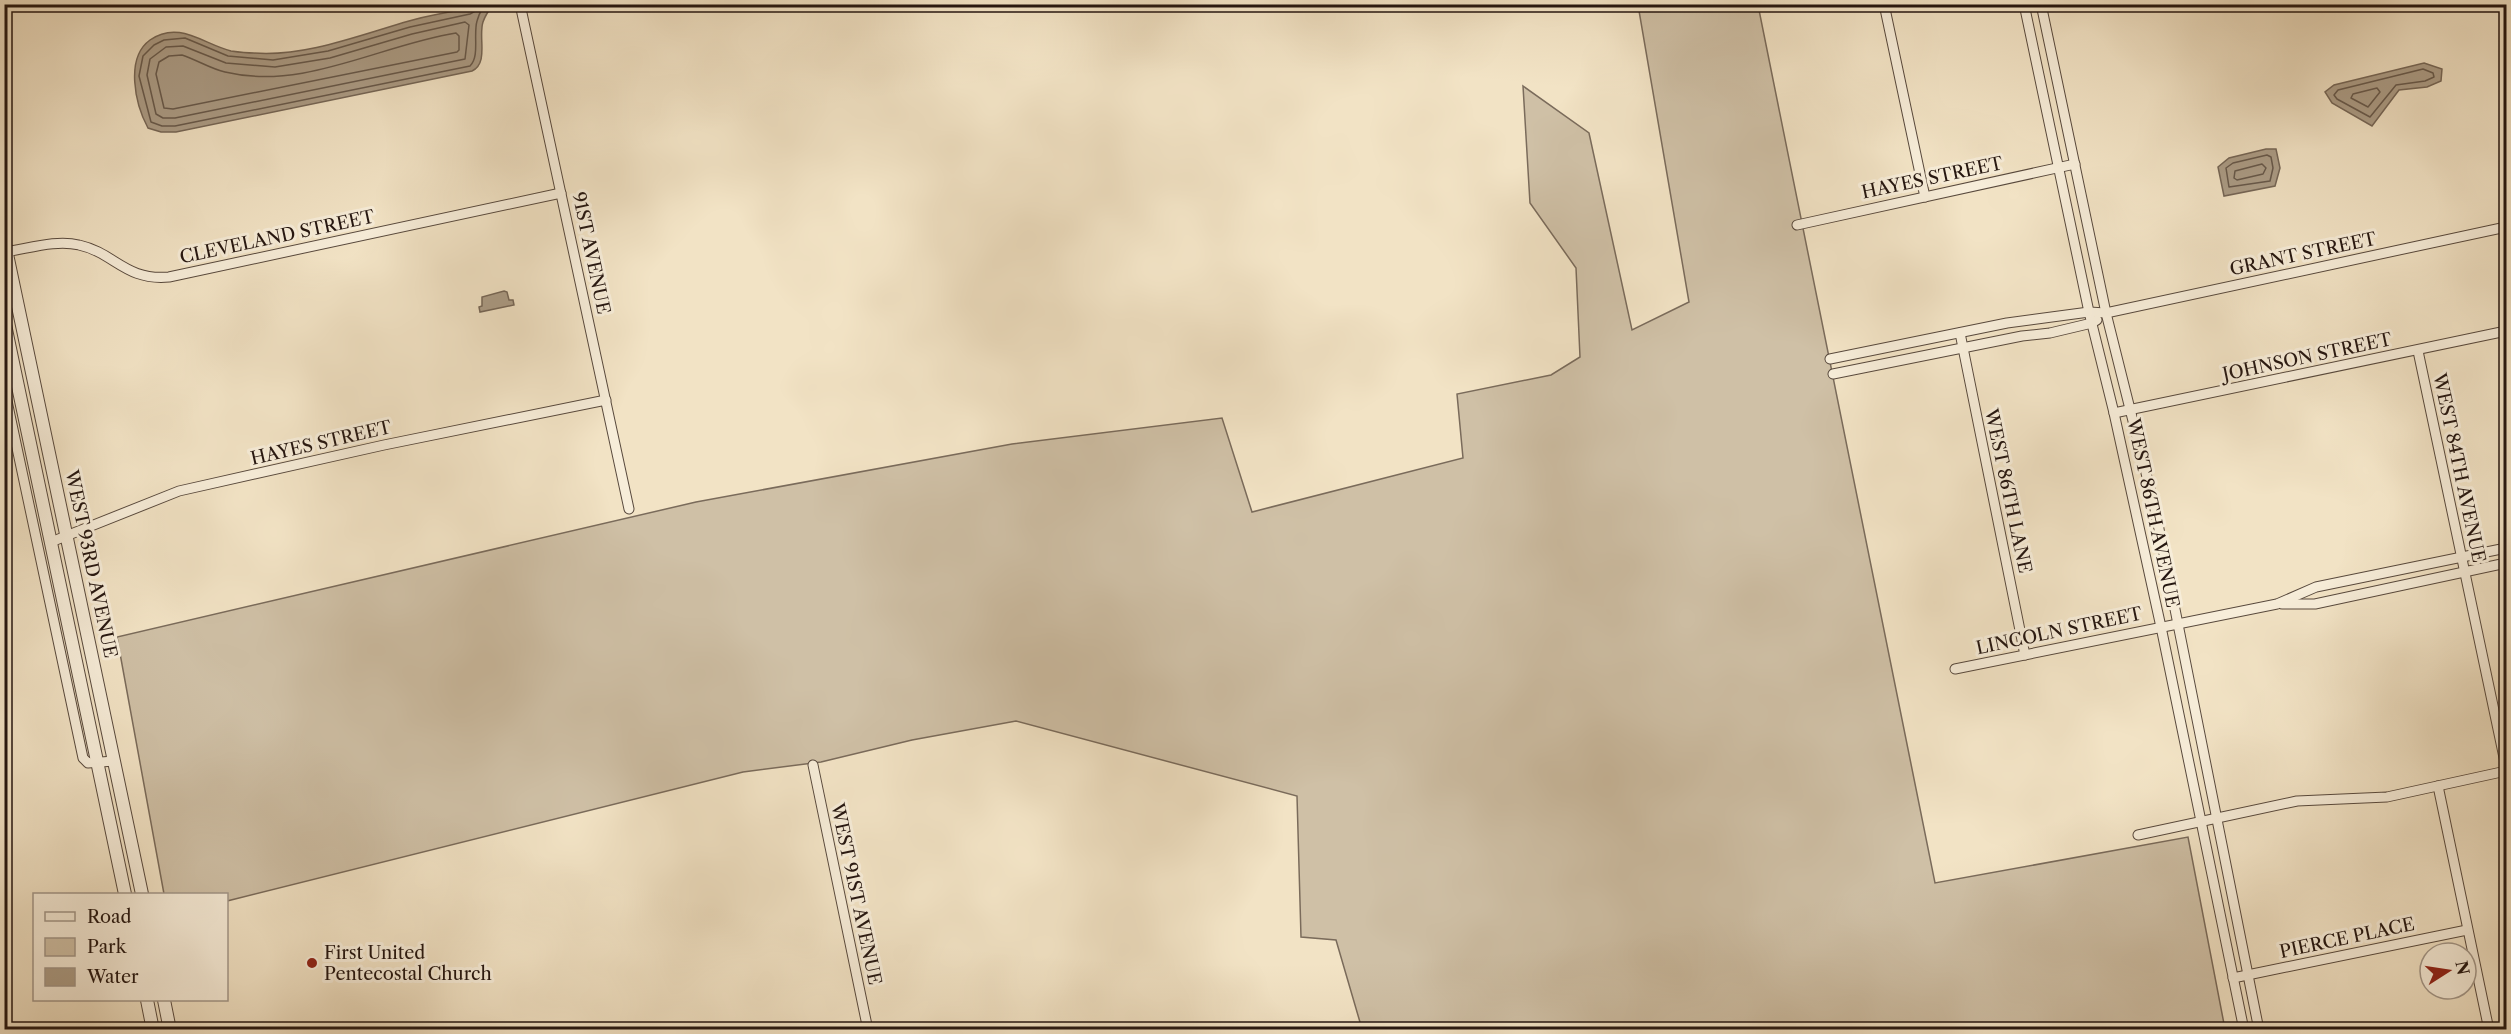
<svg xmlns="http://www.w3.org/2000/svg" width="2511" height="1034" viewBox="0 0 2511 1034" font-family="'Libre Caslon Text',serif">
<rect width="100%" height="100%" fill="#f2e3c5"/>
<filter id="stains"><feTurbulence type="fractalNoise" baseFrequency=".00333" numOctaves="4"/><feColorMatrix values="0 0 0 0 .2 0 0 0 0 .09 0 0 0 0 .02 0 0 0 .5 -.17"/></filter>
<radialGradient id="worn" r=".72"><stop offset=".6" stop-color="#630" stop-opacity="0"/><stop offset="1" stop-color="#630" stop-opacity=".3"/></radialGradient>
<polygon fill="#cfc0a6" stroke="#7a6b5b" stroke-width="1.5" points="1638,5 1758,5 1935,883 2188,837 2225,1029 1362,1029 1336,940 1301,937 1297,796 1016,721 912,740 821,762 743,772 227,901 226,894 164,894 117,637 696,502 1012,444 1222,418 1252,512 1463,458 1457,394 1551,375 1580,357 1576,268 1530,203 1523,86 1589,133 1632,330 1689,302"/>
<g fill="#ac9d87" stroke="#766757" stroke-width="1.5">
<path d="M479,5H493C489,10 485,16 483,22C478,37 489,63 472,71L176,132H161L148,128C135,104 125,58 150,40C179,20 203,44 231,51C238,52 246,53 254,53C305,57 360,35 409,21C432,14 456,12 479,5Z"/>
<polygon points="2424,63 2442,69 2441,81 2427,87 2399,90 2372,126 2332,103 2325,92 2334,85"/>
<polygon points="2266,149 2276,149 2280,168 2275,186 2224,196 2218,167 2229,158"/>
<polygon points="504,291 507,292 509,300 513,300 514,305 480,312 479,307 482,306 482,297"/>
</g>
<g fill="none" stroke-linecap="round" stroke-linejoin="round">
<g stroke="#685a4c" stroke-width="1.5">
<path d="M477,4V10L470,14L410,27L328,51L273,60L228,56L185,38L164,40L154,45L143,56L139,76L151,122L162,126H175L470,66C480,56 473,35 477,21C479,13 481,11 485,4"/>
<polygon points="465,22 469,25 465,59 175,118 163,118 156,114 147,75 150,59 166,47 183,46 226,63 275,67 330,58 412,34"/>
<path d="M456,33L459,36V50L457,52L173,109L164,108L156,74L159,62L169,56L182,55C197,60 211,69 225,72C304,91 380,45 456,33Z"/>
<polygon points="2423,69 2433,73 2434,77 2425,81 2396,85 2370,117 2337,99 2334,95 2338,90"/>
<polygon points="2377,88 2380,92 2368,107 2351,98 2353,94"/>
<polygon points="2267,155 2271,157 2273,168 2270,181 2229,187 2226,168 2233,163"/>
<polygon points="2262,164 2266,168 2263,174 2237,180 2234,178 2235,171"/>
</g>
<g stroke="#58493d" stroke-width="11">
<g id="minor">
<polyline points="520,4 629,509"/>
<polyline points="1884,4 1925,197"/>
<polyline points="2024,4 2089,312 2114,413 2161,627 2244,1030"/>
<polyline points="2041,4 2106,313 2155,509 2259,1030"/>
<polyline points="1797,225 2075,164"/>
<path d="M4,252C27,249 56,239 79,245C115,253 125,281 169,277L561,193"/>
<polyline points="1960,333 2025,655"/>
<polyline points="2418,351 2506,767"/>
<polyline points="1830,359 2007,323 2089,312 2106,313 2506,227"/>
<polyline points="1833,374 2022,336 2050,333 2092,323 2097,320"/>
<polyline points="4,387 83,758 88,763 114,761"/>
<polyline points="2114,413 2506,331"/>
<polyline points="51,542 179,491 384,445 606,400"/>
<polyline points="2282,604 2315,604 2506,563"/>
<polyline points="1955,669 2277,604 2316,587 2506,548"/>
<polyline points="813,765 868,1030"/>
<polyline points="2438,786 2489,1030"/>
<polyline points="2138,835 2297,801 2387,797 2506,771"/>
<polyline points="2233,978 2467,930"/>
</g>
</g>
<g stroke="#58493d" stroke-width="14">
<g id="tertiary">
<polyline points="4,240 142,894"/>
<polyline points="4,320 125,894"/>
<polyline points="147,1000 153,1030"/>
<polyline points="164,1000 170,1030"/>
</g>
</g>
<use href="#minor" stroke="#f7edd9" stroke-width="9"/>
<use href="#tertiary" stroke="#f7edd9" stroke-width="12"/>
</g>
<circle fill="#8f2418" stroke="#f7edd9" stroke-width="2" cx="312" cy="963" r="6"/>
<g text-anchor="middle" dominant-baseline="central" stroke-width="6" stroke-linejoin="round" paint-order="stroke">
<g font-size="18" fill="#251610" stroke="#f7edd9">
<text transform="translate(1932 178) rotate(-12)">HAYES STREET</text>
<text transform="translate(277 237) rotate(-12)">CLEVELAND STREET</text>
<text transform="translate(591 253) rotate(78)">91ST AVENUE</text>
<text transform="translate(2303 254) rotate(-12)">GRANT STREET</text>
<text transform="translate(2307 357) rotate(-12)">JOHNSON STREET</text>
<text transform="translate(321 443) rotate(-13)">HAYES STREET</text>
<text transform="translate(2459 468) rotate(78)">WEST 84TH AVENUE</text>
<text transform="translate(2008 491) rotate(78)">WEST 86TH LANE</text>
<text transform="translate(2153 513) rotate(78)">WEST 86TH AVENUE</text>
<text transform="translate(91 564) rotate(78)">WEST 93RD AVENUE</text>
<text transform="translate(2059 631) rotate(-12)">LINCOLN STREET</text>
<text transform="translate(856 894) rotate(78)">WEST 91ST AVENUE</text>
<text transform="translate(2347 938) rotate(-12)">PIERCE PLACE</text>
</g>
<g font-size="18" fill="#251610" stroke="#f7edd9" text-anchor="start">
<text x="324" y="953">First United<tspan x="324" dy="21">Pentecostal Church</tspan></text>
</g>
</g>
<rect width="2511" height="1034" fill="none" stroke="#f2e3c5" stroke-width="24"/>
<rect x="6" y="6" width="2499" height="1022" fill="none" stroke="#251610" stroke-width="3"/>
<rect x="12" y="12" width="2487" height="1010" fill="none" stroke="#251610" stroke-width="1.5"/>
<rect x="33" y="893" width="195" height="108" fill="#f7edd9" stroke="#a39789" stroke-width="1.5"/>
<rect x="45" y="912" width="30" height="9" fill="#f7edd9" stroke="#a39789" stroke-width="1.5"/>
<text x="87" y="923" font-size="18" fill="#251610">Road</text>
<rect x="45" y="938" width="30" height="18" fill="#cfc0a6" stroke="#a39789" stroke-width="1.5"/>
<text x="87" y="953" font-size="18" fill="#251610">Park</text>
<rect x="45" y="968" width="30" height="18" fill="#ac9d87" stroke="#a39789" stroke-width="1.5"/>
<text x="87" y="983" font-size="18" fill="#251610">Water</text>
<g transform="translate(2448 971) rotate(78)"><circle r="28" fill="#f7edd9" stroke="#a39789" stroke-width="1.5"/>
<path d="M0-4.5L10 22L0 15L-10 22Z" fill="#8f2418"/>
<text y="-9" font-size="16" font-weight="bold" text-anchor="middle" fill="#251610">N</text>
</g>
<rect width="100%" height="100%" filter="url(#stains)"/>
<rect width="100%" height="100%" fill="url(#worn)"/>
</svg>
